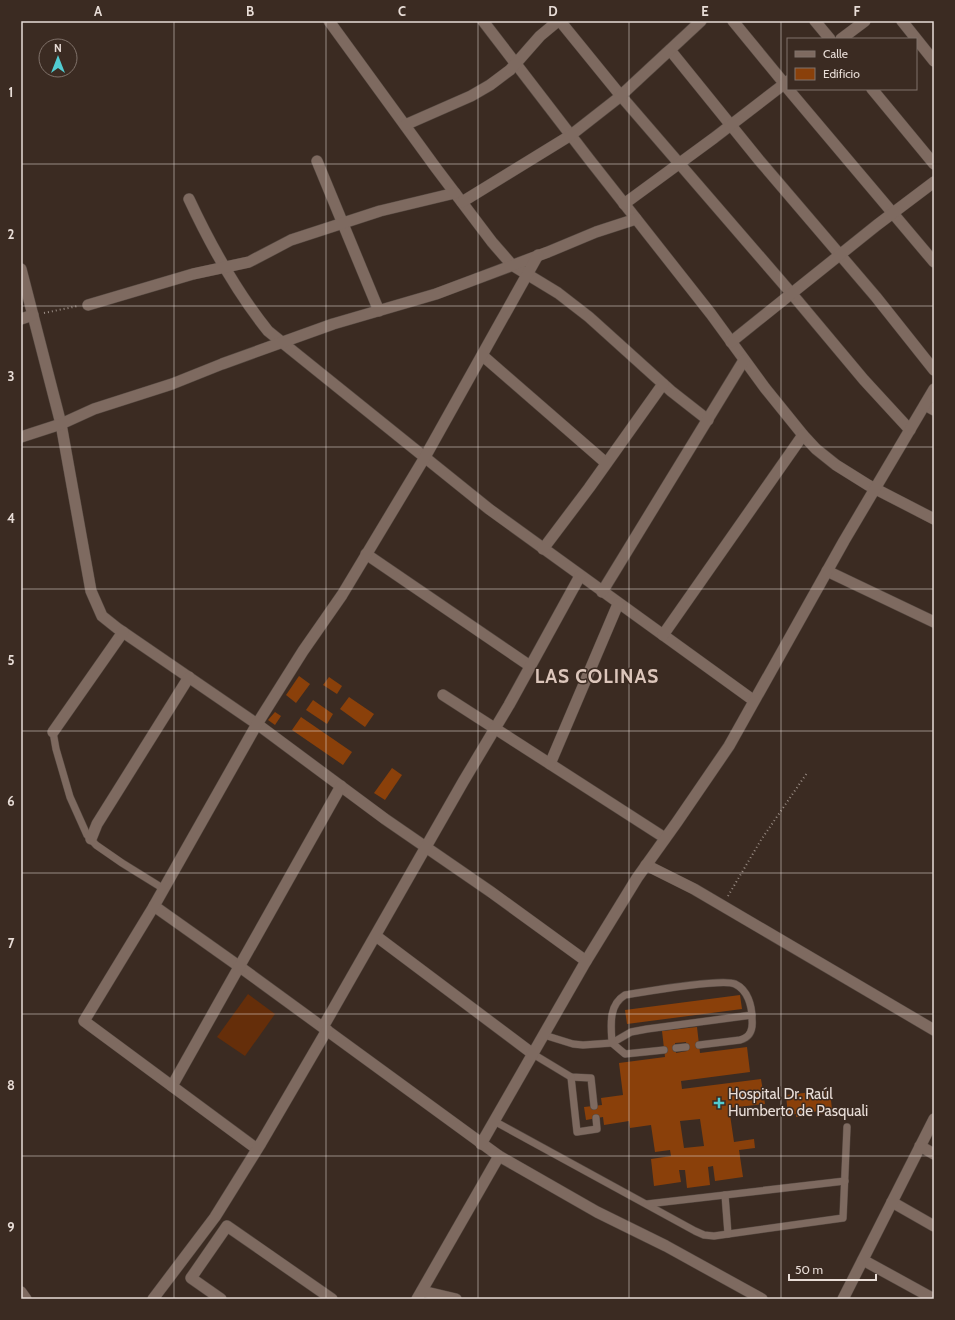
<svg xmlns="http://www.w3.org/2000/svg" width="955" height="1320" viewBox="0 0 955 1320" font-family="Cabin,sans-serif">
<rect width="100%" height="100%" fill="#3b2b22"/>
<polygon fill="#652e0a" points="248,994 275,1014 245,1056 217,1037"/>
<g fill="#8a400a" fill-rule="evenodd">
<polygon points="299,676 310,684 296,703 286,695"/>
<polygon points="329,677 342,686 337,694 323,685"/>
<polygon points="349,697 374,714 365,727 340,709"/>
<polygon points="313,700 333,714 327,724 306,710"/>
<polygon points="275,712 281,716 275,725 268,720"/>
<polygon points="301,717 352,752 343,765 292,730"/>
<polygon points="392,768 402,775 385,800 374,793"/>
<polygon points="740,995 742,1009 627,1024 625,1010"/>
<path d="M697,1027L700,1053L747,1047L750,1072L681,1081L682,1089L761,1079L765,1104L729,1108L734,1142L754,1139L755,1148L739,1150L743,1177L715,1181L713,1166L708,1167L710,1185L687,1188L685,1170H679L681,1182L654,1186L651,1159L671,1156L670,1150L655,1152L651,1125L630,1128L629,1121L604,1125L603,1117L586,1120L584,1107L602,1105L601,1098L623,1095L619,1063L665,1057L662,1031ZM686,1042L687,1051L676,1053L675,1043ZM700,1119L704,1146L684,1148L680,1121Z"/>
<polygon points="830,1090 832,1110 826,1111 827,1113 820,1114 819,1111 803,1113 803,1117 796,1117 796,1114 788,1115 786,1095"/>
</g>
<g fill="none" stroke-linecap="round" stroke-linejoin="round">
<g stroke="#554840" stroke-width="8">
<g id="service">
<polyline points="53,732 56,749 70,797 87,835 96,845 122,863 164,889"/>
<polyline points="544,1035 573,1044 583,1045 612,1043 631,1032 647,1029 752,1015"/>
<polyline points="676,1048 686,1047"/>
<path d="M664,1050L625,1054L612,1043C611,1026 608,1005 625,995C644,992 722,978 735,984C748,990 752,1006 752,1019C753,1029 751,1037 740,1040L699,1045"/>
<polyline points="533,1054 571,1077 591,1078 594,1106"/>
<polyline points="571,1077 577,1132 597,1129 596,1118"/>
<polyline points="494,1121 695,1231 704,1235 714,1236 843,1218 847,1127"/>
<polyline points="725,1195 728,1234"/>
<polyline points="647,1204 845,1181"/>
</g>
</g>
<g stroke="#554840" stroke-width="12">
<g id="minor">
<polyline points="329,21 436,168 492,242 512,265 558,293 589,317 671,391 708,420"/>
<polyline points="483,21 589,159 711,314 765,388 803,435 816,449 836,465 868,485 934,519"/>
<polyline points="560,21 621,96 792,294 864,380 910,430"/>
<polyline points="733,21 788,88"/>
<polyline points="815,21 830,39"/>
<polyline points="902,21 934,61"/>
<polyline points="841,39 865,21"/>
<polyline points="670,50 759,160 876,297 934,370"/>
<polyline points="788,89 934,262"/>
<polyline points="872,89 934,164"/>
<polyline points="405,125 471,96 490,85 510,70 540,36 558,21"/>
<polyline points="317,161 379,311"/>
<path d="M189,199C211,246 235,290 268,331L489,509L753,700"/>
<polyline points="462,202 571,135 617,99 701,21"/>
<polyline points="624,204 714,138 788,81"/>
<polyline points="21,269 61,424 91,591 102,616 117,628 257,724 385,819 491,892 586,961"/>
<polyline points="88,305 193,274 249,262 291,240 380,211 455,193"/>
<polyline points="21,319 33,315"/>
<polyline points="731,342 877,225 934,182"/>
<polyline points="483,356 606,463"/>
<polyline points="925,405 934,410"/>
<polyline points="21,437 61,424 94,409 172,384 222,364 333,324 436,294 548,252 596,232 636,219"/>
<polyline points="543,549 589,488 663,384"/>
<polyline points="366,554 530,666"/>
<polyline points="827,571 934,622"/>
<polyline points="602,592 744,360"/>
<polyline points="663,635 803,435"/>
<polyline points="443,695 665,838"/>
<polyline points="53,732 123,632"/>
<polyline points="550,764 618,604"/>
<polyline points="91,839 97,824 189,677"/>
<polyline points="646,865 694,889 934,1030"/>
<polyline points="154,906 240,967 499,1156 597,1212 666,1246 762,1299"/>
<polyline points="376,936 533,1054"/>
<polyline points="323,1027 463,782 509,705 580,576"/>
<polyline points="172,1086 341,786"/>
<polyline points="481,1144 586,961 637,878 677,822 729,746 844,541 934,389"/>
<polyline points="920,1146 934,1154"/>
<polyline points="257,1149 84,1021 154,906 257,724 303,651 342,595 425,457 538,255"/>
<polyline points="892,1202 934,1226"/>
<polyline points="863,1260 934,1299"/>
<polyline points="422,1291 456,1299"/>
<polyline points="21,1292 26,1299"/>
<polyline points="153,1299 215,1217 261,1143 327,1030"/>
<polyline points="221,1299 191,1278 227,1226 332,1299"/>
<polyline points="417,1299 499,1156"/>
<polyline points="843,1299 934,1119"/>
</g>
</g>
<g stroke="#9a8d85" stroke-width="2" stroke-dasharray="1 3" stroke-linecap="butt">
<polyline points="44,313 78,306"/>
<polyline points="728,896 761,840 807,773"/>
</g>
<use href="#service" stroke="#7e6a60" stroke-width="7"/>
<use href="#minor" stroke="#7e6a60" stroke-width="11"/>
</g>
<path fill="none" stroke="#e8ddd7" stroke-width="1" stroke-opacity="0.55" d="M174,21V1299M326,21V1299M478,21V1299M629,21V1299M781,21V1299M21,164H934M21,306H934M21,447H934M21,589H934M21,731H934M21,873H934M21,1014H934M21,1156H934"/>
<path fill="#51ccd1" stroke="#3b2b22" stroke-width="1.5" d="M717 1097h4v4h4v4h-4v4h-4v-4h-4v-4h4z"/>
<g text-anchor="middle" dominant-baseline="central" stroke-width="3" stroke-linejoin="round" paint-order="stroke">
<g font-size="15" fill="#e8ddd7" stroke="#3b2b22" text-anchor="start">
<text x="728" y="1094">Hospital Dr. Raúl<tspan x="728" dy="17">Humberto de Pasquali</tspan></text>
</g>
<g font-size="19" font-weight="bold" letter-spacing="1" fill="#dcc6bb" stroke="#3b2b22">
<text x="597" y="676">LAS COLINAS</text>
</g>
</g>
<rect width="955" height="1320" fill="none" stroke="#3b2b22" stroke-width="44"/>
<rect x="787" y="38" width="130" height="52" fill="#3b2b22" stroke="#80726a"/>
<rect x="795" y="51" width="20" height="6" fill="#7e6a60" stroke="#80726a"/>
<text x="823" y="58" font-size="12" fill="#e8ddd7">Calle</text>
<rect x="795" y="68" width="20" height="12" fill="#8a400a" stroke="#80726a"/>
<text x="823" y="78" font-size="12" fill="#e8ddd7">Edificio</text>
<g transform="translate(58 58)"><circle r="19" fill="#3b2b22" stroke="#80726a"/>
<path d="M0-3L7 15L0 10L-7 15Z" fill="#51ccd1"/>
<text y="-6" font-size="11" font-weight="bold" text-anchor="middle" fill="#e8ddd7">N</text>
</g>
<path d="M789 1274v6h87v-6" fill="none" stroke="#e8ddd7" stroke-width="2"/>
<text x="795" y="1274" font-size="12" fill="#e8ddd7" stroke="#3b2b22" stroke-width="3" paint-order="stroke">50 m</text>
<rect x="22" y="22" width="911" height="1276" fill="none" stroke="#e8ddd7" stroke-width="1.5"/>
<g font-size="13" text-anchor="middle" font-weight="bold" fill="#e8ddd7">
<text x="98" y="16">A</text>
<text x="250" y="16">B</text>
<text x="402" y="16">C</text>
<text x="553" y="16">D</text>
<text x="705" y="16">E</text>
<text x="857" y="16">F</text>
<text x="11" y="97">1</text>
<text x="11" y="239">2</text>
<text x="11" y="381">3</text>
<text x="11" y="523">4</text>
<text x="11" y="665">5</text>
<text x="11" y="806">6</text>
<text x="11" y="948">7</text>
<text x="11" y="1090">8</text>
<text x="11" y="1232">9</text>
</g>
</svg>
